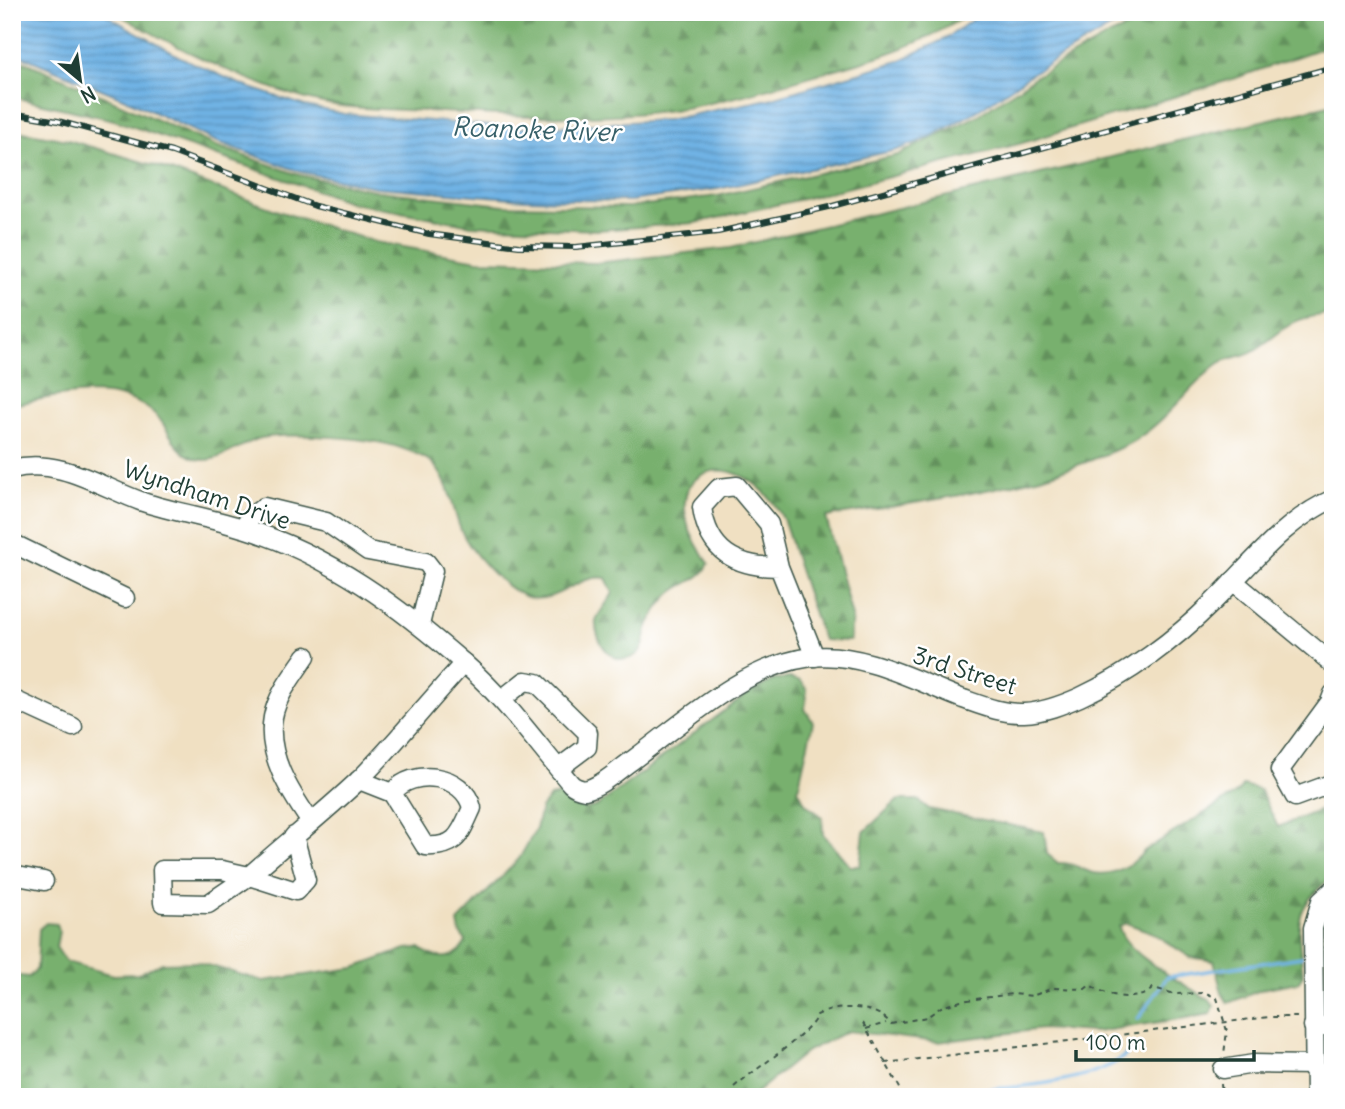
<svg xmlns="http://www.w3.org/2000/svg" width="1345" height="1109" viewBox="0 0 1345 1109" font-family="Delius,sans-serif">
<defs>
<pattern id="forest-firs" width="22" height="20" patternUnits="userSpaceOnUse" patternTransform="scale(1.75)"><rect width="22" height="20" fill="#78b06e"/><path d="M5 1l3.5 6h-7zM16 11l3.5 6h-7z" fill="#62905b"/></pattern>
<pattern id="water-rules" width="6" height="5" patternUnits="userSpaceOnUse" patternTransform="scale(1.75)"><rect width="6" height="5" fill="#6fb2e4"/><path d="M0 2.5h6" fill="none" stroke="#5b92ba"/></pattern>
</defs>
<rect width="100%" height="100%" fill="#fff"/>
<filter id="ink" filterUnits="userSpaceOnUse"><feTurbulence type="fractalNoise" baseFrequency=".0143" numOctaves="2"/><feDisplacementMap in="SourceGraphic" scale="14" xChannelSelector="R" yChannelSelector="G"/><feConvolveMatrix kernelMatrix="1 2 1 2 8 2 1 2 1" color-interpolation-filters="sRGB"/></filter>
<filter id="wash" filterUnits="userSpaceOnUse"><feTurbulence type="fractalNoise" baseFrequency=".00686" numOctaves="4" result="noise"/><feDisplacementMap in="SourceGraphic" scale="28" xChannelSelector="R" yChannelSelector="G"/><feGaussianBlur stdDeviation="1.57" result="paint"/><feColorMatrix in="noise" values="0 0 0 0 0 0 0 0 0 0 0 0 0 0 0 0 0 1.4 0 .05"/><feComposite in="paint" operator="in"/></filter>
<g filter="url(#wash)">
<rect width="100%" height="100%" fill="#f0e0c2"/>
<g fill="url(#forest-firs)" stroke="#4c7651" stroke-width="2">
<path d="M114,12H971C926,44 877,58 825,72C773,87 719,104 665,111C586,120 507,116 427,111C388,109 345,110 306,99C238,79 175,47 114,12Z"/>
<polygon points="1165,12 1333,12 1333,44 1236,78 1019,144 807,198 695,223 597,230 471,225 352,203 114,120 12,97 12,56 216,146 299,175 378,191 504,205 629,207 717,196 898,155 977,116 1036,76 1110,35"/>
<path d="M1333,104V314C1285,317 1288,330 1253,351C1243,357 1228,357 1218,364C1187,388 1163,427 1126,445C1033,490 928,500 826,517L852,617L850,641L823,640C813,611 803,582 794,554C790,541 787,525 780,513C733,434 641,474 709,563C701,582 683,581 669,595C662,602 652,617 648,626C644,636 646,648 636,655C614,670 594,641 596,621C598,613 609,601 613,593L606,578C579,573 559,603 531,598C505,592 467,549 459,525C452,504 448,478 431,462C424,456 407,450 398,447C371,438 288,432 261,438C241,443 217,465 197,459C174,453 170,428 155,414C116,380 57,396 12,405V130L68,140L163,168L281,212L375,242L478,260L596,263L731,248Z"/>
<path d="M790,678L801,681L807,690L805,709L813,722L798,789L805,803L822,817L823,834L850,866H860L864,832L898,800H918L929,809L1044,832L1047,854L1058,863C1072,862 1078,868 1090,872C1110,878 1133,866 1144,851L1238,792L1243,785L1260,790L1278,827L1333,805V876C1290,910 1298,925 1303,975L1298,982L1266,988L1228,1003L1222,993L1214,961L1190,957L1151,932L1126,923L1119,926C1122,953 1187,985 1209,1000L1214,1006L1211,1014L1096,1032L1042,1029L938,1042L848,1031L807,1051L751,1097H12V975L29,977L37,969L39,929L46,923L57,924L59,931L56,947L66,962L114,975L138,974L162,963L197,962L263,981L354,968L406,949L420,948C435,961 457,962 466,941L460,933L458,922L519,859L536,829L541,808L550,797L559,795L567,797L575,807L587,809L597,806L747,694L774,680Z"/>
</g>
<polygon fill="url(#water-rules)" stroke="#47788c" stroke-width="2" points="12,12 101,12 182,58 242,85 305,106 344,114 517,128 667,120 769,99 899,61 947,38 983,12 1151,12 1110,28 1034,72 977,111 930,137 897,150 718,189 630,201 524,199 376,187 301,172 215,141 128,100 12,52"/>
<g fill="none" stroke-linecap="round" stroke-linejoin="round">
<g stroke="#6fb2e4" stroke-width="3.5">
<polyline points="1138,1019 1167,977 1302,957"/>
<path d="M944,1091C990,1090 1096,1086 1129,1052"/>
</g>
</g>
</g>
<g filter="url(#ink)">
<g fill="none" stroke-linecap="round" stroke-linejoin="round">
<g stroke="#3e5549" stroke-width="21">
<g id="minor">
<path d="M12,469C60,457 100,487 143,502C177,513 212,518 246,529C330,555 400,607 466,665C506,700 536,743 571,784C575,788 579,789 585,790C602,786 619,769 634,759C687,720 743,666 811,657C862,651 916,681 963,699C983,706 1003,714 1024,713C1044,712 1062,705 1080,697C1128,675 1176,639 1213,602C1251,565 1283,521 1333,499"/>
<polyline points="246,528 249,518 264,507 326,522 368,551 426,562 433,571 420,625"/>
<polyline points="12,543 125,598"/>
<path d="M779,567C736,567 708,552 702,507L719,488L737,486L769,524L779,567L815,657"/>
<polyline points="1233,581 1333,664"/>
<path d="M306,656C294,674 277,695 273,717C266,755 290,792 310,821"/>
<polyline points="1333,694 1330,702 1280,770 1295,797 1333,783"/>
<polyline points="12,699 73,727"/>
<polyline points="502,699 525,681 537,683 588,733 587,747 559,768"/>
<path d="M359,780L392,793L425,846C457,848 460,834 472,808C464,774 413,767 392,793"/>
<path d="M294,836L306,880L296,891L249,876L208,904L163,903L162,870H222L249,876C285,844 324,813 359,780C396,743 429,701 464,663"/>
<polyline points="12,875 44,881"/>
<polyline points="1313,1026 1333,1026"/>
<polyline points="1223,1069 1254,1064 1314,1065"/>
<polyline points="1315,1097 1313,928 1321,901 1333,890"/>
</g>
</g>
<g stroke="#3e5549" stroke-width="2" stroke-dasharray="5 5" stroke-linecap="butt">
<polyline points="863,1023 905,1097"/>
<polyline points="866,1029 886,1023"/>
<polyline points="885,1063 1269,1017 1297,1017"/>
<polyline points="1221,1084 1222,1097"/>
<path d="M734,1097V1087C753,1070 810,1035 817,1015C841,1004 876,1005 891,1024L927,1017L941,1007L961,1001L1012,994L1032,996L1053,988L1085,989L1090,985C1107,996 1138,1004 1153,988L1175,994L1206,993L1217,998L1227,1031L1224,1054"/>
</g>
<use href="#minor" stroke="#fff" stroke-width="18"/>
<g stroke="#1f3d34" stroke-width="6">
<polyline id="rail" points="12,113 58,121 172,152 315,206 429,234 519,246 576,247 718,232 829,207 1333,67"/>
</g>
<use href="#rail" stroke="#fff" stroke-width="3.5" stroke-dasharray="10" stroke-linecap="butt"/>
</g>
</g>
<g text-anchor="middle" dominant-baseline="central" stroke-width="5" stroke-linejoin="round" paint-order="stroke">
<g font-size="24" fill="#1f3d34" stroke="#fff">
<text transform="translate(207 494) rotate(18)">Wyndham Drive</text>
<text transform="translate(965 670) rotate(18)">3rd Street</text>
</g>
<g font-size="26" font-style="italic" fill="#376069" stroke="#fff">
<text transform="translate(536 129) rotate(2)">Roanoke River</text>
</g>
</g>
<rect width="1345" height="1109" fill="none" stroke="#fff" stroke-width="42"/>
<g transform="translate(80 80) rotate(151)" stroke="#ffffff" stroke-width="5" paint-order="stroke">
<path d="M0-5L12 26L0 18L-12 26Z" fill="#1f3d34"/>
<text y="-10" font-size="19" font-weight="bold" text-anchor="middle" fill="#1f3d34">N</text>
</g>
<path d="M1076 1050v10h178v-10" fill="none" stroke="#1f3d34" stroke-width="3.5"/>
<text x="1086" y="1050" font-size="21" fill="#1f3d34" stroke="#ffffff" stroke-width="5" paint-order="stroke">100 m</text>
</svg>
